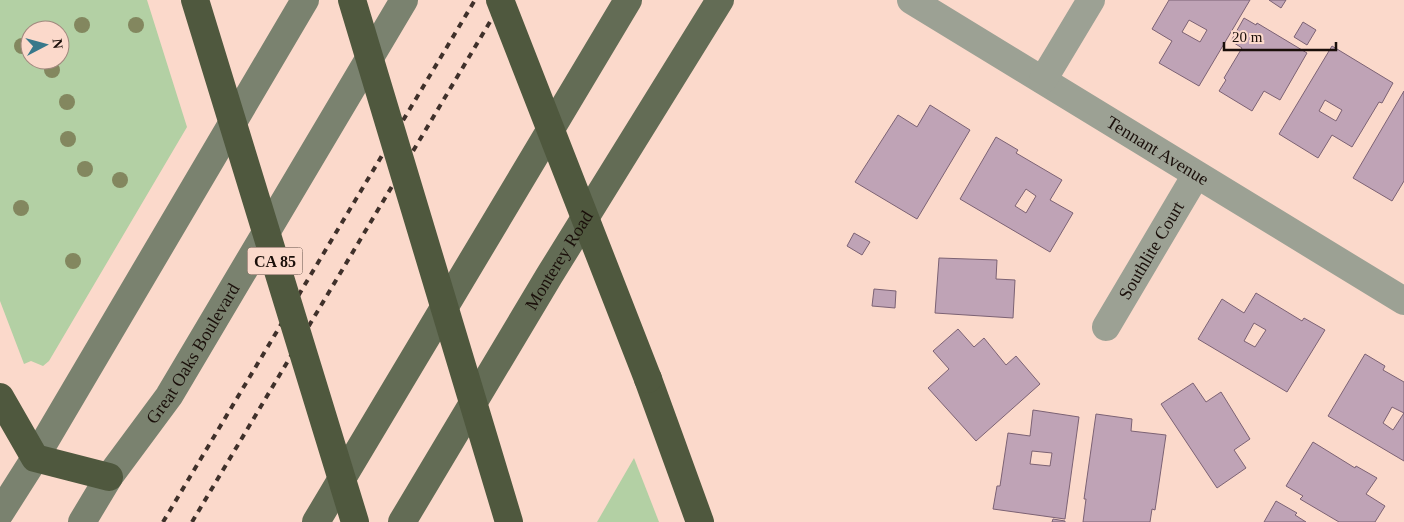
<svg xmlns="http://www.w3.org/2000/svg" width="1404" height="522" viewBox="0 0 1404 522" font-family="Georgia,serif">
<rect width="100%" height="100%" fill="#fbd9cb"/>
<g fill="#b3d0a4" fill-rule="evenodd">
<path d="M0,0H147L187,127L49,361L43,366L31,361L24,364L0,301ZM30,30H60V60H30Z"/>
<polygon points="634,458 659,522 597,522"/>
</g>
<g fill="#bfa3b6" stroke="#7c6274" fill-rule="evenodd">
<path d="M1169,0H1250L1199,86L1159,63L1172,41L1152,29ZM1189,20L1207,30L1200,42L1182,32Z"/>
<polygon points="1269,0 1286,0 1281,8"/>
<polygon points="1244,18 1256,25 1257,23 1307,53 1280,100 1264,91 1252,111 1219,91 1226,80 1224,78 1242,48 1231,41"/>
<polygon points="1303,22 1316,30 1307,45 1294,37"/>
<path d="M1332,46L1393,83L1382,103L1379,102L1352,147L1332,135L1318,158L1279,134ZM1325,100L1342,110L1336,121L1319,111Z"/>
<polygon points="1404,91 1404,181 1392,201 1353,178"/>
<polygon points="930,105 970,130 917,219 855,182 898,115 917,127"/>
<path d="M996,137L1018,150L1016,153L1062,180L1050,200L1073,213L1050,252L960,199ZM1026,189L1036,196L1026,213L1015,206Z"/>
<polygon points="854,233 870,242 862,255 847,246"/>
<polygon points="939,258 997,260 996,279 1015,280 1013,318 935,313"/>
<polygon points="874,289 896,291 895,308 872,306"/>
<path d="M1256,293L1302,321L1304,318L1325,330L1287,392L1198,339L1222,299L1244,313ZM1254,323L1266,330L1255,347L1244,341Z"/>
<polygon points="958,329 974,347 984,338 1006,365 1016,356 1040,384 976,441 928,388 949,369 933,351"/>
<path d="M1365,354L1385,366L1383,370L1404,382V461L1328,416ZM1392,407L1404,413L1393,430L1383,423Z"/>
<polygon points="1193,383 1206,402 1221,392 1250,439 1234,450 1246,468 1217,488 1161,404"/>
<path d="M1033,410L1079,417L1065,519L993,509L997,486H1000L1008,433L1030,436ZM1032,451L1052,453L1050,466L1030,464Z"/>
<polygon points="1096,414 1132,419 1131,431 1166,435 1155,510 1152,509 1150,522 1083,522 1086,499 1084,499"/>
<polygon points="1313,442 1355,468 1356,466 1377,478 1366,494 1385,506 1375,522 1339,522 1300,499 1303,496 1286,486"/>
<polygon points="1276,501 1297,513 1295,515 1306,522 1264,522"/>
<polygon points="1053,519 1065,521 1065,522 1052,522"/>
</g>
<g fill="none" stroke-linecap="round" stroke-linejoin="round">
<g stroke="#9ca194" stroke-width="28">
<path id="s1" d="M911,0L1404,301"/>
<polyline points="1043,80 1091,0"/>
<path id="s2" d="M1106,327L1196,175"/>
</g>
<g stroke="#7a826f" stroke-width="28">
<polyline points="0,513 35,458 305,0"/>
<path id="s3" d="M82,522L109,477L169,396L404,0"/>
</g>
<g stroke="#636c55" stroke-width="28">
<polyline points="316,522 628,0"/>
<path id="s4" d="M402,522L549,276L720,0"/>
</g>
<g stroke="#4f583e" stroke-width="28">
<polyline points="648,379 700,522"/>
<polyline points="0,397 35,458 109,477"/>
</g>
<g stroke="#3f302a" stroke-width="4" stroke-dasharray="6 6" stroke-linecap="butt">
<polyline points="163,522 475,0"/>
<polyline points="192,522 503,0"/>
</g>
<g stroke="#4f583e" stroke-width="28">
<polyline points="195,0 355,522"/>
<polyline points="352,0 509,522"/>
<polyline points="500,0 648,379"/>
</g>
</g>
<g fill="#83875f">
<circle cx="82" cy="25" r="8"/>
<circle cx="136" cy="25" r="8"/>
<circle cx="22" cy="46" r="8"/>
<circle cx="52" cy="70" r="8"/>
<circle cx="67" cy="102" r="8"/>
<circle cx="68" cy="139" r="8"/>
<circle cx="85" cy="169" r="8"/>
<circle cx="120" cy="180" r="8"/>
<circle cx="21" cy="208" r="8"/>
<circle cx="73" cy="261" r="8"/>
</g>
<g text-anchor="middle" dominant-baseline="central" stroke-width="4" stroke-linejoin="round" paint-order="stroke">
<rect fill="#fbd9cb" stroke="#5e4c44" stroke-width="1" x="247.5" y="247.5" width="55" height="27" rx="4"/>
<g font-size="16" font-weight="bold" fill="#1a0f0a">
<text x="275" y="261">CA 85</text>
</g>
<g font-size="18" fill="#1a0f0a" stroke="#fbd9cb">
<text stroke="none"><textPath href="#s1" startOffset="289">Tennant Avenue</textPath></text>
<text stroke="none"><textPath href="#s2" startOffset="89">Southlite Court</textPath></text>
<text stroke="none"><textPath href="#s4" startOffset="305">Monterey Road</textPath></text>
<text stroke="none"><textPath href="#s3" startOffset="202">Great Oaks Boulevard</textPath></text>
</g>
</g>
<g transform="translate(45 45) rotate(84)"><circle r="24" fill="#fbd9cb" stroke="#a1887e"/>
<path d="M0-4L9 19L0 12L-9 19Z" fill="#37788b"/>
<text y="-8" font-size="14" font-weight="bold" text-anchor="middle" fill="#1a0f0a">N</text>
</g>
<path d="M1224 42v8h112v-8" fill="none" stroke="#1a0f0a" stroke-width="2.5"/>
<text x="1232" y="42" font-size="15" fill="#1a0f0a" stroke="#fbd9cb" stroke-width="4" paint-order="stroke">20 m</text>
</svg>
